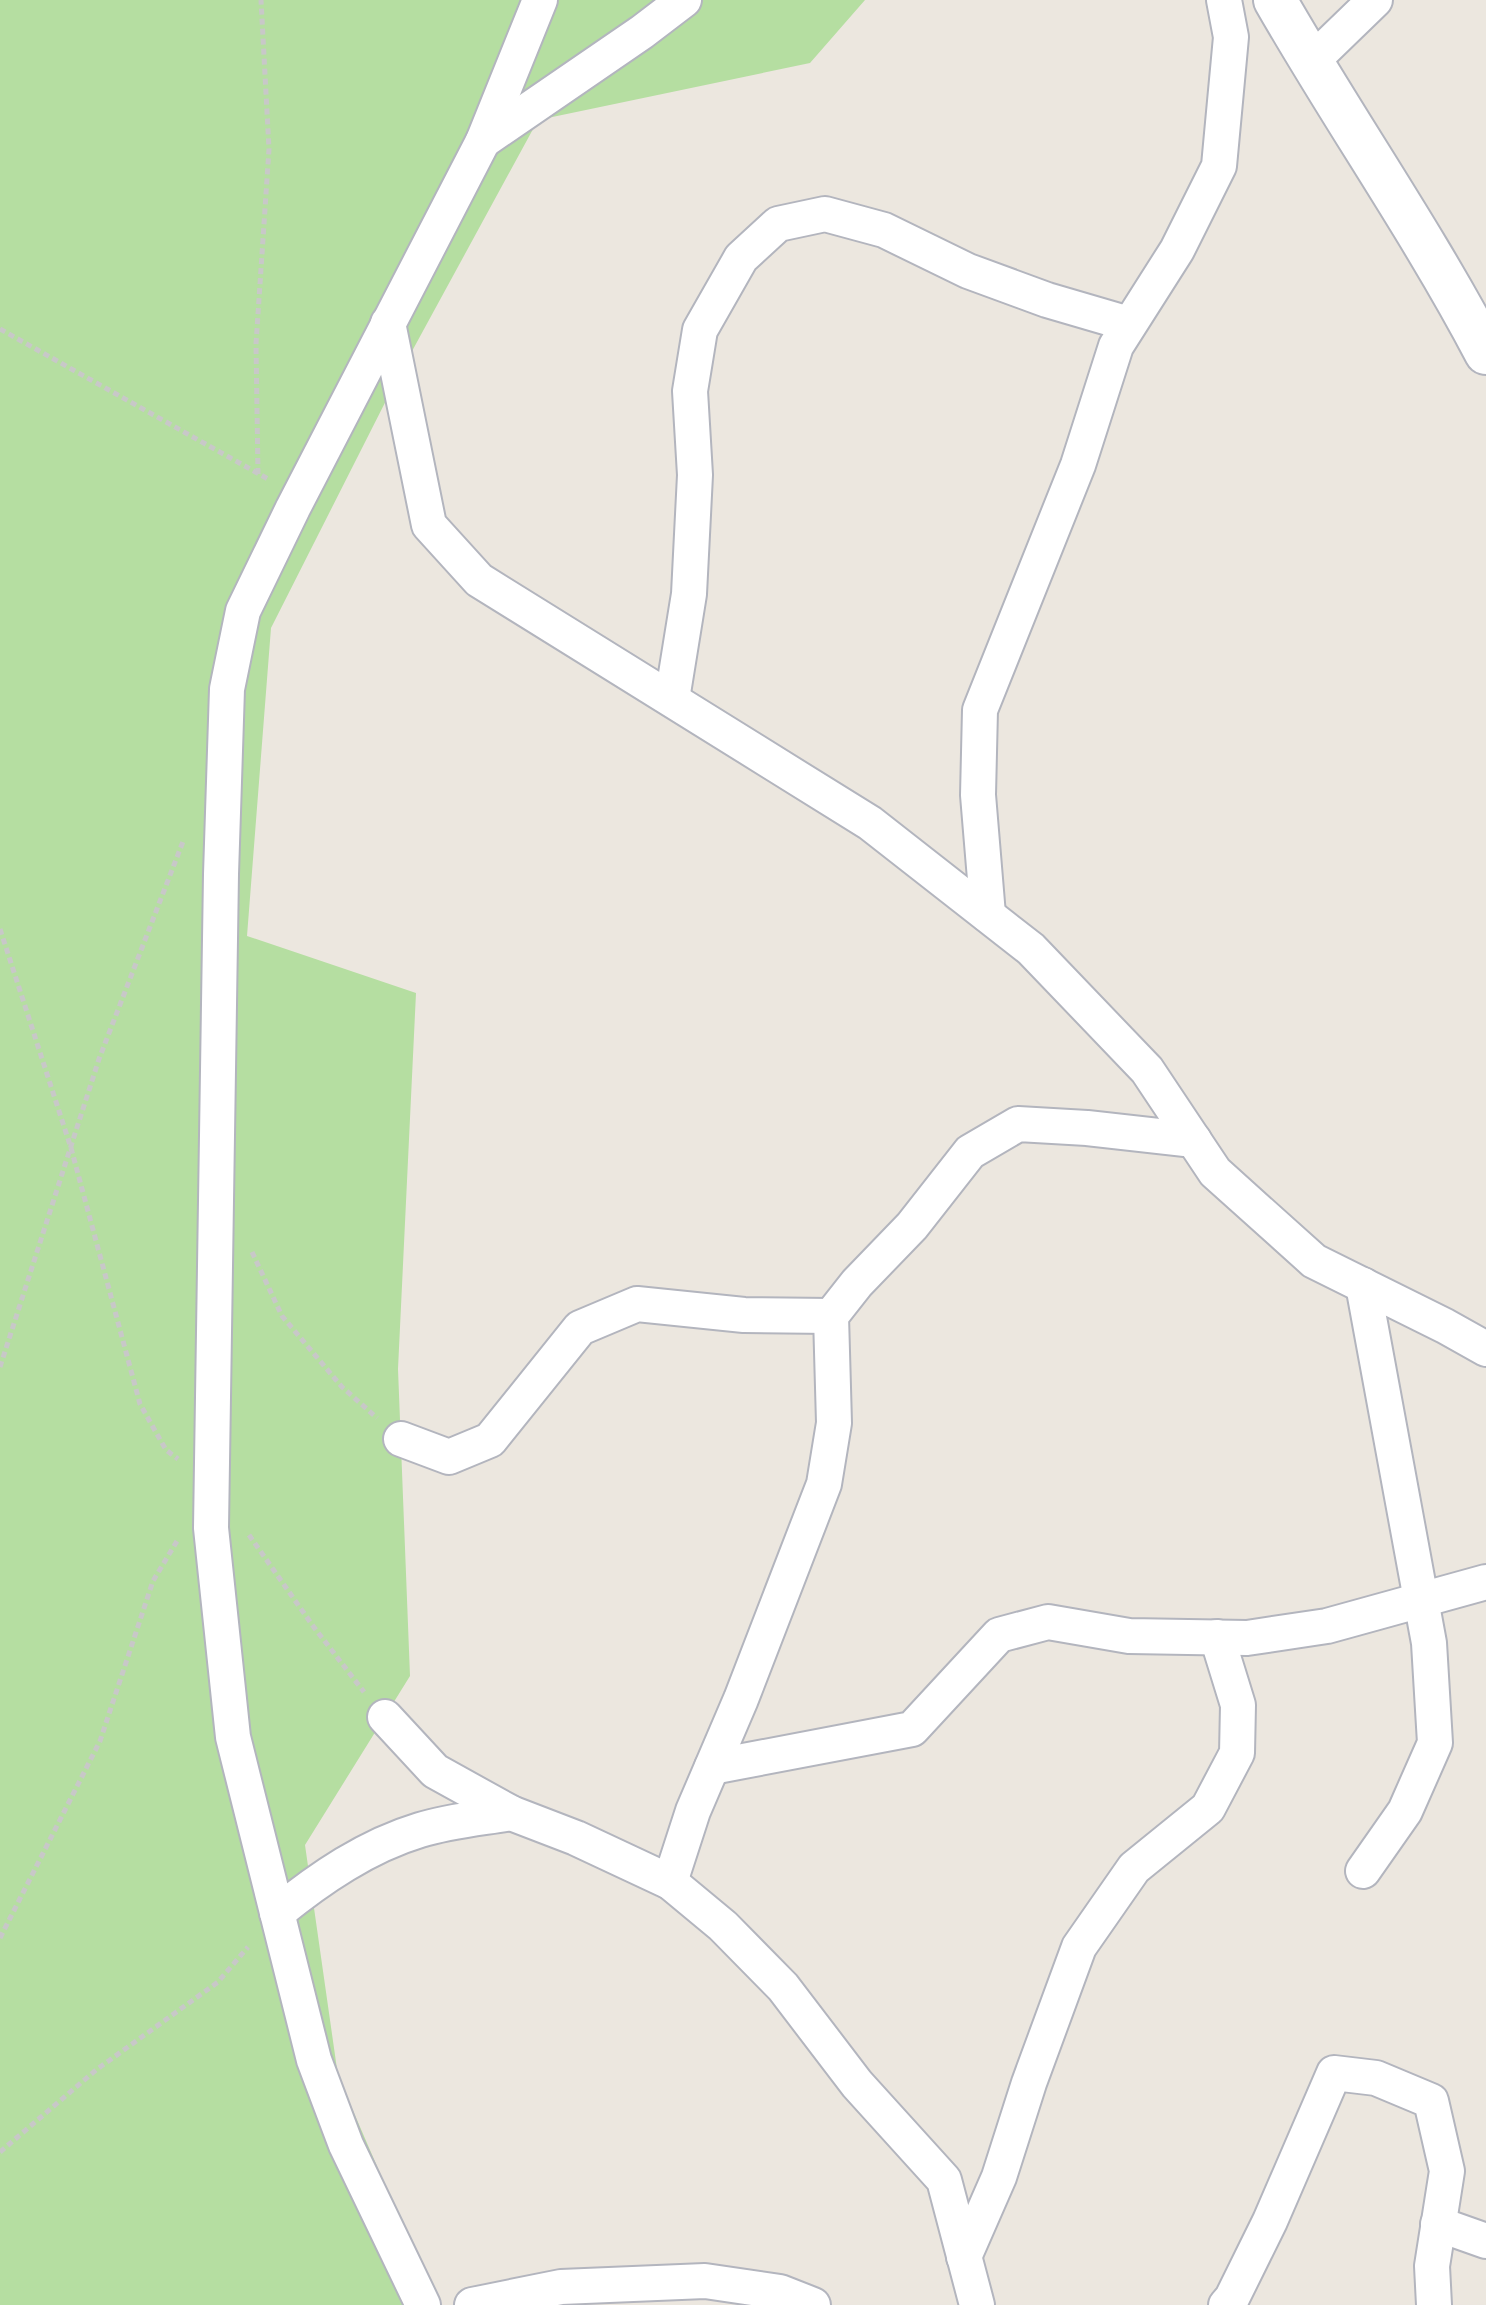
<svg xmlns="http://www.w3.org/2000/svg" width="1486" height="2305" viewBox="0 0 1486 2305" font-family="Ubuntu,sans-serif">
<rect width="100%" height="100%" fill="#ece7df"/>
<polygon fill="#b5dea1" points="0,0 865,0 810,63 538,120 399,375 271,628 247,936 416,993 398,1369 410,1676 305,1845 338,2076 437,2305 0,2305"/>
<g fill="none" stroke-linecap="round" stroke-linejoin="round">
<g stroke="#b3b5be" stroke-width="38">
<g id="minor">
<polyline points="1311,62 1375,0"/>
<polyline points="483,141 642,32 684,0"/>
<polyline points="388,323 429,525 479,580 870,823 1031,949 1147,1070 1215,1172 1314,1261 1445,1326 1486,1349"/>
<polyline points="672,699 689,594 695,475 690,391 700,330 741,258 778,224 825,214 884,230 968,271 1047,300 1129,324"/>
<polyline points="988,915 978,795 980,710 1078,465 1116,346 1177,250 1219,166 1231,37 1224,0"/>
<polyline points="401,1439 449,1457 490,1440 580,1328 637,1304 744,1315 831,1316"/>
<polyline points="385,1717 435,1771 511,1813 576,1838 670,1882 723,1926 783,1987 857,2084 944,2180 977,2305"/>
<polyline points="712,1767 912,1729 999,1635 1048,1622 1129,1636 1247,1638 1327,1626 1486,1582"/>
<polyline points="1363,1871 1405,1811 1435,1743 1429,1643 1363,1285"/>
<polyline points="670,1882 693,1811 741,1699 824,1484 834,1423 831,1316 857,1283 912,1226 970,1152 1018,1124 1087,1128 1194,1140"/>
<path d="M277,1913C320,1878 367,1846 420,1830C449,1821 482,1818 511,1813"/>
<polyline points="1438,2224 1486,2241"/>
<polyline points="964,2257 999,2177 1029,2083 1079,1947 1134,1868 1208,1808 1237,1753 1238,1705 1217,1637"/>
<polyline points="423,2305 346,2145 314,2060 233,1737 211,1528 221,874 227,689 243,611 293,508 483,141 540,0"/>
<polyline points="472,2305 561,2287 705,2281 780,2292 813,2305"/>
<polyline points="1226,2305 1232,2298 1270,2221 1334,2073 1376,2078 1431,2101 1447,2171 1432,2266 1434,2305"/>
</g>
</g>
<g stroke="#b3b5be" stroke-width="46">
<path id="tertiary" d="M1275,0C1343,119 1422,231 1486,353"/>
</g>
<g stroke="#c8c8c8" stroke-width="5" stroke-dasharray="6 4" stroke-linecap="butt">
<polyline points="0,329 268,479"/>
<polyline points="258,474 256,344 269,149 261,0"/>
<polyline points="0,929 71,1148 140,1404 166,1450 178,1459"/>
<polyline points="252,1252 282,1316 342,1387 377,1418"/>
<polyline points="0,1367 99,1059 184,839"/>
<polyline points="249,1535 313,1626 364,1692"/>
<polyline points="0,1938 100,1741 153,1581 177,1541"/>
<polyline points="0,2152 96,2070 218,1982 248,1947"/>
</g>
<use href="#minor" stroke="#fff" stroke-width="34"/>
<use href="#tertiary" stroke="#fff" stroke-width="42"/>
</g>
</svg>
